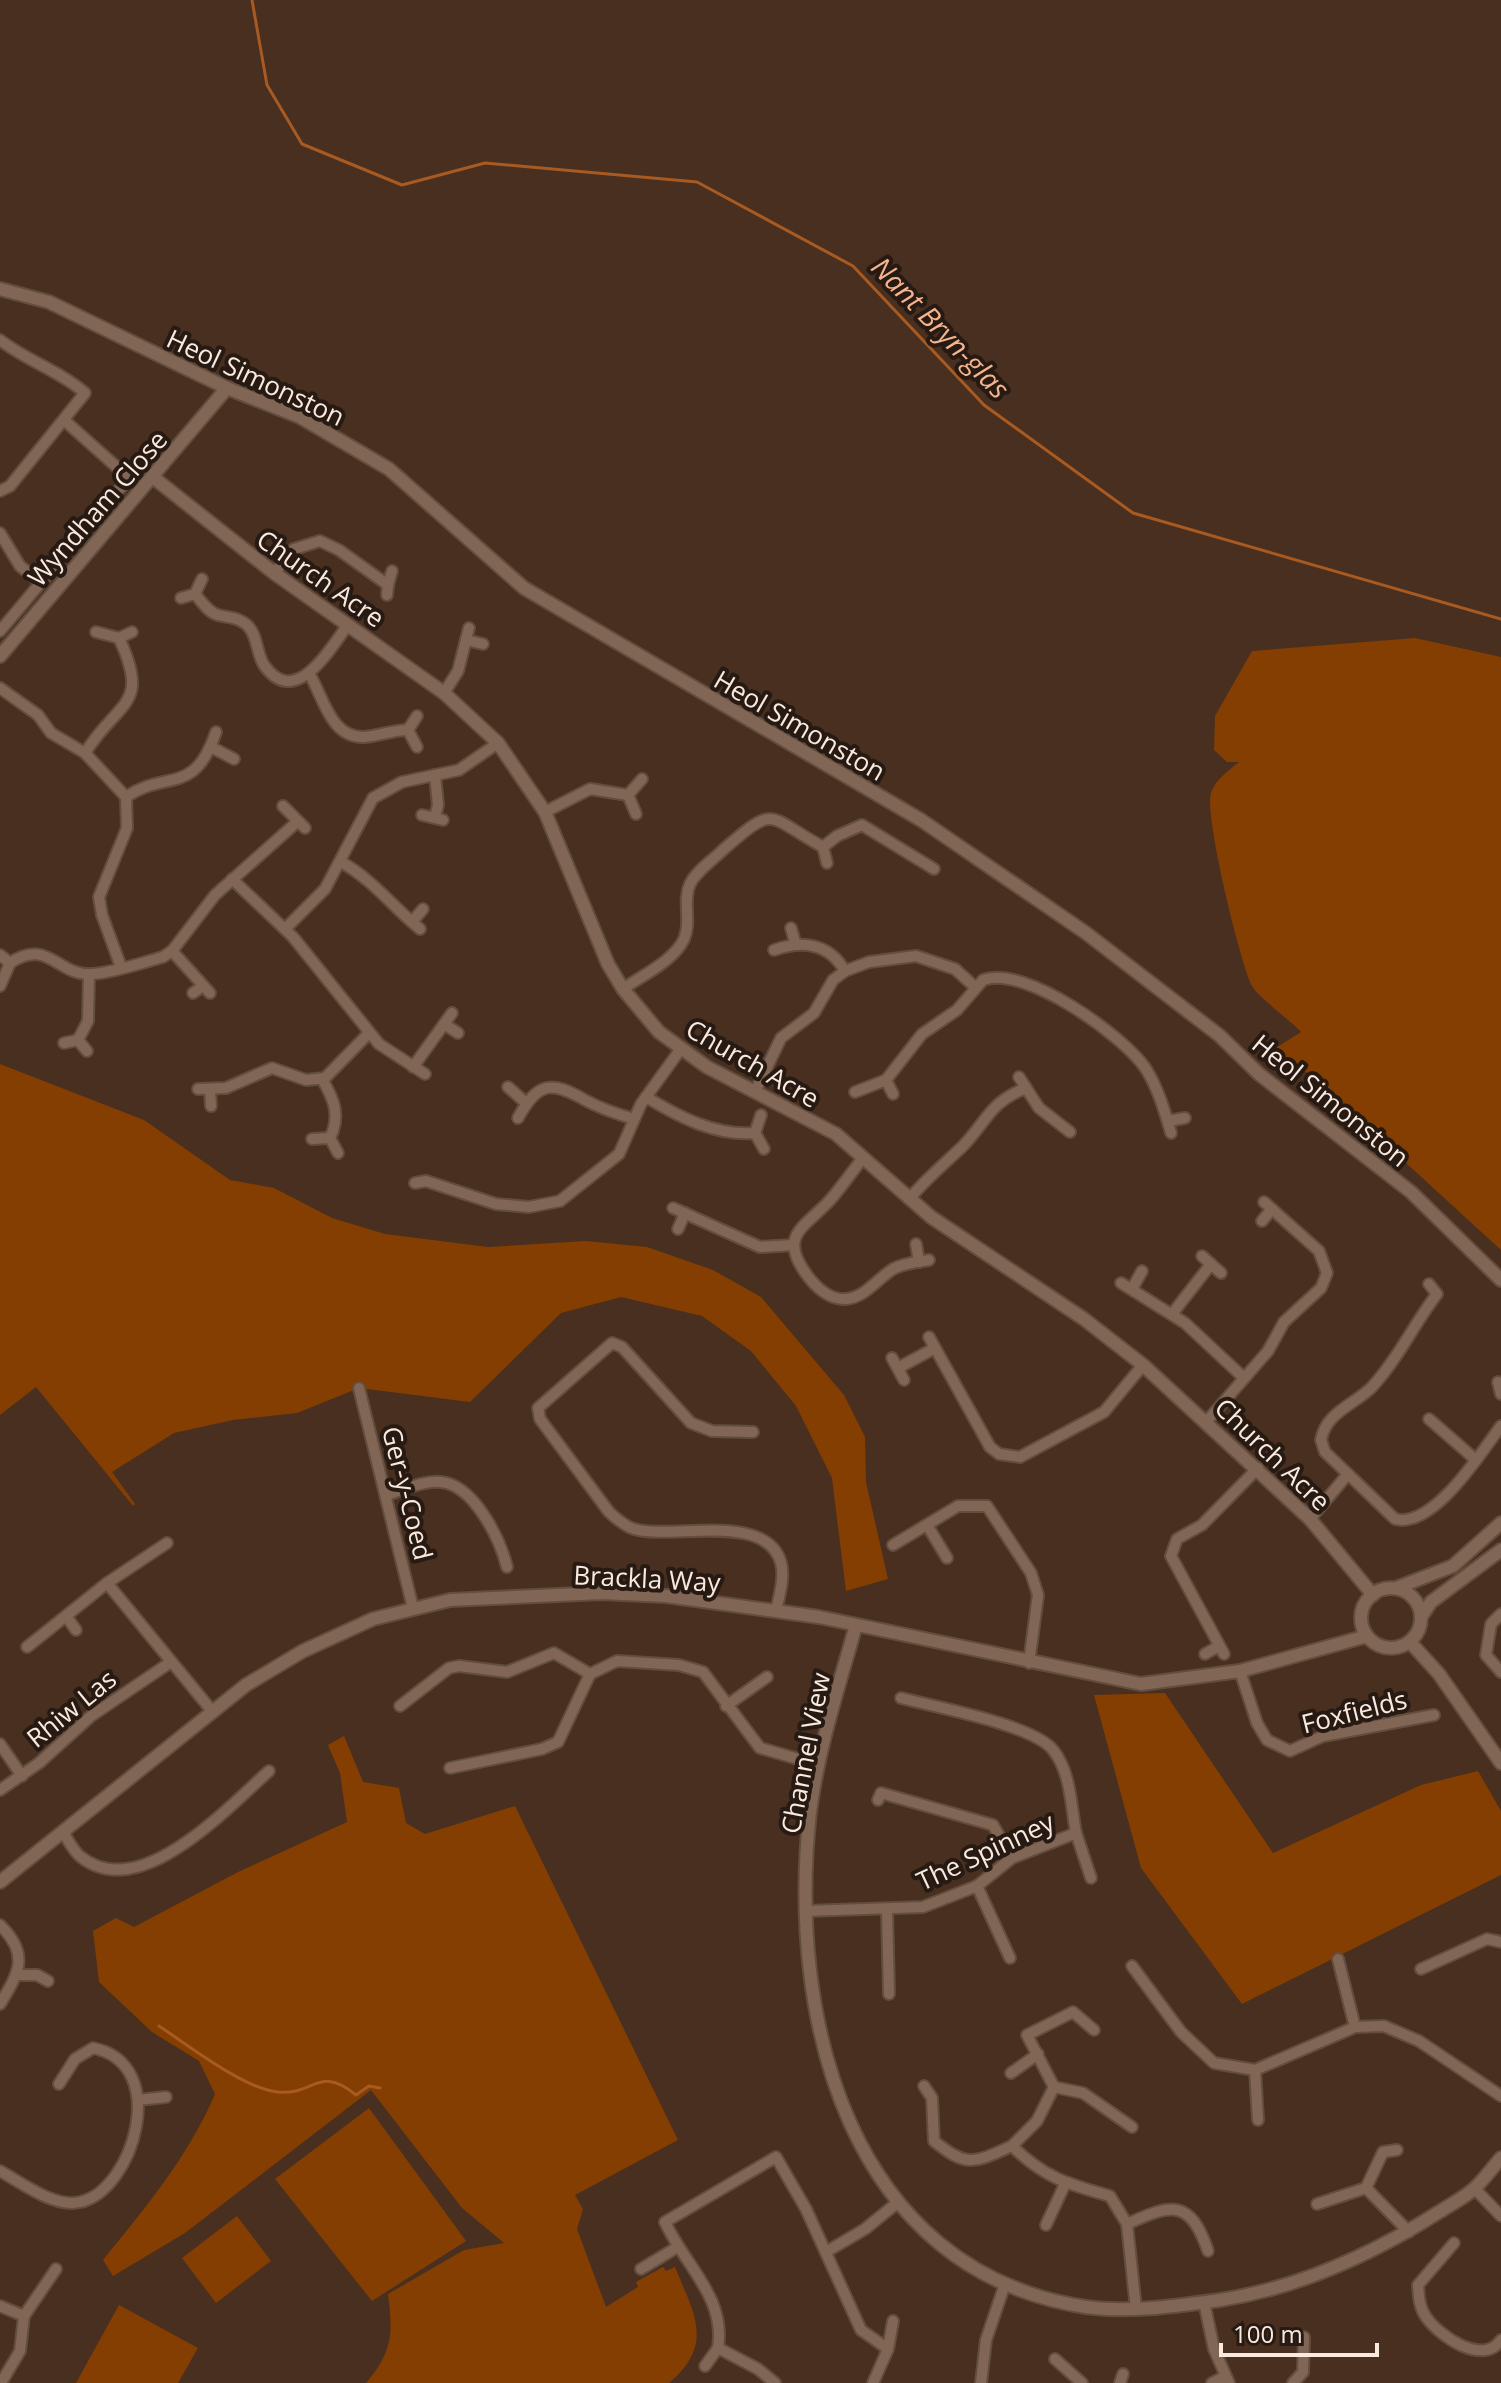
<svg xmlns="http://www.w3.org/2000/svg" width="1501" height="2383" viewBox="0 0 1501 2383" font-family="'Open Sans',sans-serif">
<rect width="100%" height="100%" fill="#482f20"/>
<g fill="#843e02">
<path d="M1415,638L1501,657V1250L1310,1075L1274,1049L1301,1032C1290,1020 1259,998 1252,986C1240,962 1204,815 1211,793C1215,780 1229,770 1239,762H1227L1214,750L1215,716L1252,651Z"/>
<polygon points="0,1064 144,1120 230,1180 274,1188 332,1218 385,1234 488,1247 586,1241 647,1247 713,1270 761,1297 844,1395 865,1437 866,1482 888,1579 846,1591 832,1478 796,1406 751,1351 702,1316 621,1297 561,1313 470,1402 359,1388 297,1413 233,1420 174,1433 112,1472 135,1504 133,1506 36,1387 0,1415"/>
<polygon points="1165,1693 1273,1853 1421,1785 1478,1771 1501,1811 1501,1875 1242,2004 1141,1868 1094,1695"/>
<path d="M344,1736L363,1782L399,1788L406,1823L425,1834L515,1806L678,2140L575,2195L583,2209L577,2229L606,2307L638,2287L636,2282L663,2267L666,2271L675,2267C694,2314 715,2344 669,2383H366C393,2351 393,2334 388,2294L464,2250L504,2243L462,2208L371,2090L185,2233L113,2276L103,2260C146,2207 188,2157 215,2094L199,2061L152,2032L99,1982L93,1931L116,1918L134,1927L238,1872L347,1822L340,1773L328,1745Z"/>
<polygon points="369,2108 466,2241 372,2301 275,2179"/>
<polygon points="237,2216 271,2261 216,2303 182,2258"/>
<polygon points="119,2305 198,2348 178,2383 76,2383"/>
</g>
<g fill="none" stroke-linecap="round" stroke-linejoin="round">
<g stroke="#a85a21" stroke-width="3">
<polyline points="252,0 267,85 302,144 402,185 485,163 697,182 853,266 984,405 1133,513 1501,619"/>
<path d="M159,2026C188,2045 243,2088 277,2092C314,2096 319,2064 356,2095L369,2086L380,2088"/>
</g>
<g stroke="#634d3f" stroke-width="14">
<g id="minor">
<path d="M0,340C27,361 60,371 85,393L10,486L0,491"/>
<polyline points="0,533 20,566 41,583"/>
<polyline points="274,573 294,549 320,541 339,550 388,585 387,595"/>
<path d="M202,579L195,594C202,602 208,612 218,615C229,618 238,617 247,625C258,635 256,653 264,665C295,710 330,649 347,626"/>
<polyline points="388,585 392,571"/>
<polyline points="181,598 195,594"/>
<polyline points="0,631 129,478 64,420"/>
<polyline points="96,632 119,638 132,632"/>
<polyline points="466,640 483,644"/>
<path d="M310,675C324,699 331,738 364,737C379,736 392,730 408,730L417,747"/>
<polyline points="0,688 38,715 51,733 85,753 126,797 127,828 99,897 102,915 121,967"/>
<polyline points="444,693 458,671 469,628"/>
<polyline points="408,730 417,716"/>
<polyline points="211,747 234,759"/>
<path d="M85,753C119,699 151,707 119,638"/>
<polyline points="435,775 438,805 435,817"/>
<path d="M126,797C167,769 194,797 216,732"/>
<polyline points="283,806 305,828"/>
<polyline points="545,812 590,789 628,795"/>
<polyline points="636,814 628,795 642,779"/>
<polyline points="422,815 443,820"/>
<polyline points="823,847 837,836 862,825 934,869"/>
<path d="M341,862C372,879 393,907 420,929"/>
<polyline points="232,879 293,937 379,1044 425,1074"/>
<polyline points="412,922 423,909"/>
<polyline points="791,928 795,942"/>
<polyline points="285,929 325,889 373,798 402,782 459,770 498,743"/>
<path d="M774,950C802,940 829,943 845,971"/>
<polyline points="172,951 210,993"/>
<polyline points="0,955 10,963"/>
<path d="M0,986L10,963C48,937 58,977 93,974C116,972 141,963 163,957L172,951L215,895L297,822"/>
<path d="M623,989C641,976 674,961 684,939C692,922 682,901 690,884C697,870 713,860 724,849C777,803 766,816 823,847L827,863"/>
<polyline points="193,993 203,986"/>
<polyline points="444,1024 458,1033"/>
<polyline points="64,1043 78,1040"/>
<polyline points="87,1051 78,1040 88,1021 89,974"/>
<polyline points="413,1067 452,1013"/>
<polyline points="1019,1077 1039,1108 1070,1132"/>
<path d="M322,1079C334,1099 341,1116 330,1138L338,1153"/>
<polyline points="886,1080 893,1094"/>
<polyline points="508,1087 526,1103"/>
<polyline points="198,1089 226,1088 272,1068 306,1080 325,1078 369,1033"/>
<polyline points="210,1090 211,1106"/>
<polyline points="755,1092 781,1038 814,1013 833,980 845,971 869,962 916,956 955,969 975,987"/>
<path d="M855,1092L886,1080L922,1034L957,1010L983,980C1024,964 1124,1036 1146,1069C1158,1088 1165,1112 1171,1133"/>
<path d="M646,1097C679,1117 715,1136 755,1133"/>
<polyline points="761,1115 755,1133 764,1149"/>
<path d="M518,1118C538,1081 552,1081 585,1100C601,1109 617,1114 634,1119"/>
<polyline points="1168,1121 1185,1118"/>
<polyline points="312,1139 330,1138"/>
<path d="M862,1159C852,1172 842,1186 831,1199C805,1228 775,1235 810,1279C819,1290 831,1300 846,1299C866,1297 877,1279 893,1269C904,1263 917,1262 929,1260"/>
<polyline points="415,1183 426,1181 496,1204 529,1207 560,1201 619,1154 641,1104 680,1050"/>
<path d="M909,1199C926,1179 944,1164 963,1146C987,1121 990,1102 1026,1088"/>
<polyline points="673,1208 760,1247 794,1245"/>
<polyline points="1262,1221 1272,1209"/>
<polyline points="678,1229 685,1213"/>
<polyline points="916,1244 919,1262"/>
<polyline points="1202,1256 1221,1273"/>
<polyline points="1121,1283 1185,1323 1244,1378"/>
<path d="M1429,1284L1437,1294C1414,1324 1398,1359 1372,1387C1354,1405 1326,1412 1321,1440L1325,1452L1395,1519C1433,1529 1480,1454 1501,1426"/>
<polyline points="1132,1289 1142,1271"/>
<polyline points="1172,1314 1211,1264"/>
<polyline points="929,1337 990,1447 999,1454 1020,1457 1104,1412 1143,1365"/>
<polyline points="892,1358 904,1380"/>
<polyline points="898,1368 935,1348"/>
<polyline points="1498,1382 1501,1394"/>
<polyline points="359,1388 413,1608"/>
<polyline points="1429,1419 1476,1460"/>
<polyline points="1207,1421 1268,1351 1284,1322 1321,1288 1327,1273 1319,1251 1264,1202"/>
<path d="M753,1432L712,1431L691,1423L622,1347L612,1343L538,1408L540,1419L609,1512C616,1518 624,1526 634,1529C672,1540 767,1511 781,1563C785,1577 779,1597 776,1611"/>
<path d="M387,1495C403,1490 424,1480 441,1482C474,1485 500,1539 507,1567"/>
<polyline points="1310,1519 1348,1474"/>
<polyline points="927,1525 947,1558"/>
<polyline points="893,1545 958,1506 987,1506 1031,1573 1038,1595 1029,1663"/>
<polyline points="107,1583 212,1711"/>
<polyline points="1501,1614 1491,1624 1486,1655 1501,1672"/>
<polyline points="66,1616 76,1630"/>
<polyline points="27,1647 107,1583 167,1543"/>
<polyline points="1205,1654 1219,1646"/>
<polyline points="1224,1654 1171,1556 1177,1539 1202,1525 1258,1468"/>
<polyline points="1240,1671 1257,1723 1267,1740 1290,1751 1323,1736 1434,1715"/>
<polyline points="400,1706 449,1668 459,1666 507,1672 554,1653 590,1674"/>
<polyline points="726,1706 767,1677"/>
<polyline points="0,1744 22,1776"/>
<polyline points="450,1768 542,1749 558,1742 590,1674 617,1661 679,1665 703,1672 760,1748 819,1765"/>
<polyline points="0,1790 39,1763 91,1716 171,1662"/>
<polyline points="878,1800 881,1793 993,1825 1012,1858"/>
<path d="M63,1832C68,1840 74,1852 81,1857C140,1904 227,1808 269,1771"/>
<polyline points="1076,1833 1091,1878"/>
<polyline points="977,1886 1010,1958"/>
<polyline points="887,1910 889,1994"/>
<path d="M806,1911L923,1907L977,1886L1012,1858L1076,1833C1071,1807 1071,1772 1053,1750C1034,1725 935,1707 901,1698"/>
<path d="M0,1925C30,1954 19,1973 0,2004"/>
<polyline points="1338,1959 1355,2027"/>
<polyline points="1132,1966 1181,2032 1214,2063 1255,2070 1355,2027 1384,2026 1419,2041 1501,2096"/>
<polyline points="1421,1969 1487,1939 1501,1942"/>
<polyline points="18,1975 37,1975 48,1981"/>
<path d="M1094,2030L1073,2012L1027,2035L1054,2087L1037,2121L1012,2146C1045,2178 1067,2184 1110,2196L1127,2224L1136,2309"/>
<polyline points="1255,2070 1258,2120"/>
<polyline points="1011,2073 1038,2054"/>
<path d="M924,2086L932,2098L934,2141C968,2169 975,2162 1012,2146"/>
<polyline points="1054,2087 1083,2093 1132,2127"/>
<polyline points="138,2100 166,2097"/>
<polyline points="1397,2150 1383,2152 1366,2188 1409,2232"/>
<path d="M0,2171C22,2183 54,2208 80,2202C133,2191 172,2064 93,2048L75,2059L59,2084"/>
<polyline points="1475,2189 1501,2216"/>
<polyline points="1317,2204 1366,2188"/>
<path d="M1127,2224C1171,2204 1190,2198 1208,2251"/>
<polyline points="1046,2225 1065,2184"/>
<path d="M1454,2243L1418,2285C1419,2297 1419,2307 1426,2317C1440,2337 1483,2366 1501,2340"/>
<polyline points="826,2252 865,2229 897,2203"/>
<polyline points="641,2269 676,2248"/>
<polyline points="1204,2302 1214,2349 1229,2383"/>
<polyline points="0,2306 24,2316 56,2269"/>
<polyline points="1055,2359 1082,2383"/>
<polyline points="705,2366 718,2348"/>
<polyline points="1,2383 20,2351 24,2316"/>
<path d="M775,2383L758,2369L718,2348C726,2297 685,2266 665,2222L776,2157L806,2209L861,2330L888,2349"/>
<polyline points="873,2383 888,2349 893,2321"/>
<polyline points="981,2383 986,2340 1005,2284"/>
<polyline points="1120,2383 1123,2374"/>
<polyline points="1212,2383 1224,2377"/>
<polyline points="1293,2383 1303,2372 1304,2337"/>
</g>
</g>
<g stroke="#634d3f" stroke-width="16">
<g id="tertiary">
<polyline points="0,289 49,302 227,388 300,417 389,469 524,588 921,820 1086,933 1220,1036 1259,1074 1411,1192 1501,1280"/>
<polyline points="154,478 274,573 444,693 498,743 545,812 608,964 623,989 659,1032 707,1067 836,1134 931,1217 1084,1319 1143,1365 1310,1519 1373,1595"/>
<polyline points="0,656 227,388"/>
<circle cx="1391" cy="1618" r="30"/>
<polyline points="1396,1588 1453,1566 1501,1523"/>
<polyline points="1421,1617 1431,1602 1501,1550"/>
<path d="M856,1625C839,1686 818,1749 810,1812C787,2017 848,2271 1086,2307C1130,2313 1176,2306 1220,2300C1298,2288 1373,2254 1439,2212C1451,2204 1466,2197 1476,2187C1485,2178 1493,2167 1501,2158"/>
<polyline points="1410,1642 1439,1674 1501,1763"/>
<polyline points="0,1882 246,1685 303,1651 373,1619 450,1600 602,1593 666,1596 819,1617 1141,1684 1240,1671 1367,1636"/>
</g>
</g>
<use href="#minor" stroke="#826655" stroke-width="10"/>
<use href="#tertiary" stroke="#826655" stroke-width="12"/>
</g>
<g text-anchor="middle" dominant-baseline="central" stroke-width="8" stroke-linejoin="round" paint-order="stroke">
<g font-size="26" fill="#fae9df" stroke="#261a13">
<text transform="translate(256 377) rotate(25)">Heol Simonston</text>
<text transform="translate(97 508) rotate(-49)">Wyndham Close</text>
<text transform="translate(321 578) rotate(35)">Church Acre</text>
<text transform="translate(800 725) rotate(30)">Heol Simonston</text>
<text transform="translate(753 1063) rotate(30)">Church Acre</text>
<text transform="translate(1331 1100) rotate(39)">Heol Simonston</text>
<text transform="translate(1273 1454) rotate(44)">Church Acre</text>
<text transform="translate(408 1493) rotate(76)">Ger-y-Coed</text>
<text transform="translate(647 1578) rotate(3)">Brackla Way</text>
<text transform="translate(71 1708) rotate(-39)">Rhiw Las</text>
<text transform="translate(1354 1711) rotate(-14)">Foxfields</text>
<text transform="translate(805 1753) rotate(-79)">Channel View</text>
<text transform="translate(985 1851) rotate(-25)">The Spinney</text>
</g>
<g font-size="28" font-style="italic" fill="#f5b48d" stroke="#261a13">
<text transform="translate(941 327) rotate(46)">Nant Bryn-glas</text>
</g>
</g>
<path d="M1221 2343v12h156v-12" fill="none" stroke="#fae9df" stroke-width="4"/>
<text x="1233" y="2343" font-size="24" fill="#fae9df" stroke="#261a13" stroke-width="6" paint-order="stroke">100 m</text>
</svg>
